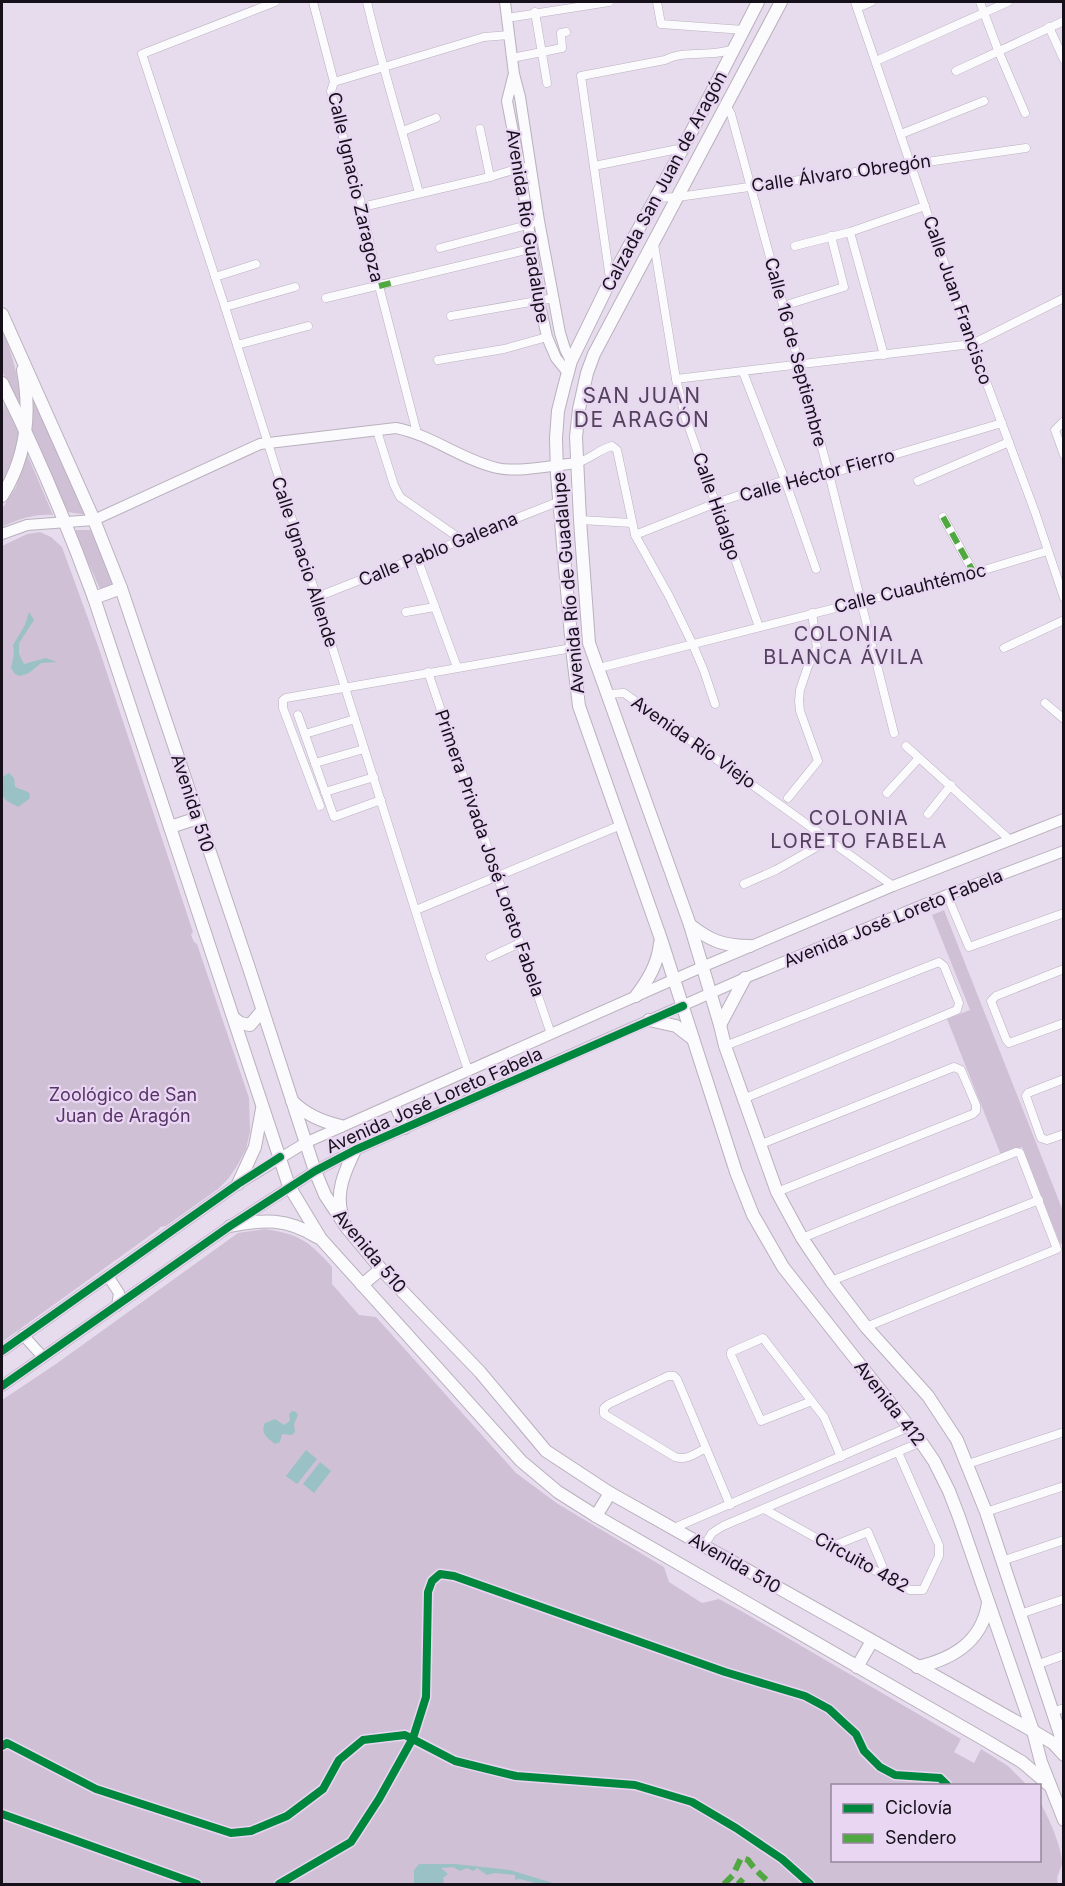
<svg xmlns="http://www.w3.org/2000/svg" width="1065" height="1886" viewBox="0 0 1065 1886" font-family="Inter,sans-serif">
<rect width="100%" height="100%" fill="#e7dced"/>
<g fill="#cfc0d6">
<path d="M2,329C13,356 20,381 21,411L2,371Z"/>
<polygon points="33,399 86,515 68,512 32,435"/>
<polygon points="4,401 19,431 13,461 2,487 2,423"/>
<path d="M27,454L53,515C34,514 19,519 2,527V509L16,487Z"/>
<polygon points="76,530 95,530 115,580 113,586 102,591 99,587 75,533"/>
<polygon points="40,532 51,537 62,547 98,646 193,932 191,935 194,942 197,944 249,1098 250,1131 246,1149 237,1166 228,1179 218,1189 166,1226 160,1227 159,1229 2,1342 2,546 27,534"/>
<polygon points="944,910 1063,1211 1063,1243 1060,1244 1022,1147 1001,1155 947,1019 970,1010 932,915"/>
<path d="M265,1229C299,1234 309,1241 332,1267V1284L359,1315L376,1317L516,1473L558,1504L664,1567L669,1582L702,1603L719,1599L743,1612L961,1739L954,1752L974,1763L981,1749L1008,1766L1027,1785L832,1786V1860H1040V1802C1048,1816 1061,1845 1062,1862C1062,1870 1055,1875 1058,1884H2V1400L56,1364L238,1233Z"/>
</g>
<g fill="#99c1c6">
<polygon points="29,612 34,620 19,643 19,654 24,664 46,658 57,662 41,663 29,673 20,676 15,674 11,668 14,654 13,645 25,625"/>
<polygon points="9,773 14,778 15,787 28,792 30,794 29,799 18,807 7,801 2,795 2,777"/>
<path d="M292,1411L296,1412L298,1415L294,1424L295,1432L292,1435L282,1434L280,1442L275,1444C268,1438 260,1434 265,1423L275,1419L284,1425L290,1421L289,1414Z"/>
<polygon points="306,1450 317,1459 297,1484 286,1476"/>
<polygon points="320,1462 331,1471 314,1493 303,1484"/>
<polygon points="419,1864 455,1864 510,1870 556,1884 539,1884 520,1879 515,1880 515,1875 495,1873 487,1875 477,1868 473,1871 467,1868 460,1871 453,1867 441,1868 448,1874 443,1878 444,1884 414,1884 414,1870"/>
</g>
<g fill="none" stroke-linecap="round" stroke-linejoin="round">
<g stroke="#b9b1bd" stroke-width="9">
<g id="street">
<polyline points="275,2 142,54 225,307 435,973 468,1070"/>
<polyline points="313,2 334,82"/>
<path d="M367,2C382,67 402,129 419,193"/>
<polyline points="657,2 661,24 744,30"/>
<polyline points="855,2 972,344 1035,512 1064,598"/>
<polyline points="980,2 998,50 1025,113"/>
<polyline points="857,8 871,2"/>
<polyline points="535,12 547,83"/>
<polyline points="507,18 609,2"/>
<polyline points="1049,27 1064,60"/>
<polyline points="512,58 562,48 561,33 566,32"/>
<polyline points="876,61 1008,2"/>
<polyline points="956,71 1064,21"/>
<polyline points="726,105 731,114 829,474 894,733"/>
<polyline points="480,129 490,177"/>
<polyline points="403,131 436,118"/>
<polyline points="901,134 984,101"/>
<polyline points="594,166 683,148"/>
<polyline points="655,198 678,197 1026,148"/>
<polyline points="362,207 490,177 523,167"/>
<polyline points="850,232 884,355"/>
<polyline points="654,244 676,379 685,416 759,627"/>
<polyline points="795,246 850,232 925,206"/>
<polyline points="440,248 531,224"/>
<polyline points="215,277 256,264"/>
<path d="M610,279L581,76L665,60C686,49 712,58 733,49"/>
<polyline points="326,298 530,249"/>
<polyline points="783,306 844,287 831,236"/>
<polyline points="225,307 295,287"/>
<polyline points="451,316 554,298"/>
<polyline points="237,345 308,326"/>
<polyline points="438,360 504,349 547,337"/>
<polyline points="743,372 785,480 816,569"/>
<polyline points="676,379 972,344 1064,298"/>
<polyline points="1064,421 1055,430 1064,455"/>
<polyline points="377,431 394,485 400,497 462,540"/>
<polyline points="417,433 379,286 362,207 332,96 331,91 334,82 484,37 509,35"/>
<path d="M577,463C590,459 600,449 612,446L617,450L635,535L669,596L693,645L704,671L715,704"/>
<polyline points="918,481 1009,442"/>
<polyline points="943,517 974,573"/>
<polyline points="580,520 632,523"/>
<polyline points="635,535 716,503 785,480 792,483 829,474 1002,423"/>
<polyline points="417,558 457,667"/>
<polyline points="317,597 560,501"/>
<polyline points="406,612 435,607"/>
<polyline points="1004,648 1064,620"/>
<polyline points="599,668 974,573 1047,551"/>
<polyline points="428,672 551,1034"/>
<polyline points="609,694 624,693 893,886"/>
<polyline points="1045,703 1064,719"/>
<polyline points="298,715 334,817 381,800"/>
<polyline points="305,734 355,719"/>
<polyline points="906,746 1010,840"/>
<polyline points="315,763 364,749"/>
<polyline points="325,792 374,777"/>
<polyline points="887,793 919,758"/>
<polyline points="788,798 818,761 800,711 799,701 800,690 808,666 817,648 812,613"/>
<polyline points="320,806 283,708 283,700 286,698 572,648"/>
<polyline points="928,814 951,785"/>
<polyline points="744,884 776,870 829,840"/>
<polyline points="947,895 969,947 1064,913"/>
<polyline points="416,910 621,825"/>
<polyline points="490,957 520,943"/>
<polyline points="1064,969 996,996 991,1001 1006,1039 1009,1043 1064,1023"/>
<polyline points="725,1046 939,962 944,966 959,1003 957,1010 743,1099"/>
<polyline points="1064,1079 1028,1093 1026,1096 1041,1138 1047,1140 1064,1134"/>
<polyline points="759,1145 954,1067 961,1070 976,1105 976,1111 973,1114 777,1192"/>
<polyline points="802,1238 1016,1152 1020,1153 1057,1249 866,1327"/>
<polyline points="831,1281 1039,1200"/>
<polyline points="812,1401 761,1421 731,1355 731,1352 763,1338 824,1417 841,1457"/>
<path d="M706,1448C696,1453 686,1461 675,1457L604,1414V1408L609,1404L668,1376H674L677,1379L730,1505"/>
<polyline points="968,1464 1064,1432"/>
<polyline points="764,1509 910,1590 923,1590 939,1556 939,1545 898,1452"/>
<polyline points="986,1512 1064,1486"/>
<polyline points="674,1528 909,1427"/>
<polyline points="704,1546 712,1533 723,1526 921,1442"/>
<polyline points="833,1546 868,1532 887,1577"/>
<polyline points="1002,1561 1064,1540"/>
<polyline points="1020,1614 1064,1599"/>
<polyline points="1036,1665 1064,1655"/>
<polyline points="1052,1712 1064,1708"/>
</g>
</g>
<g stroke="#b9b1bd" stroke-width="12">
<g id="secondary">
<polyline points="505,2 514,74 520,97 539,221 560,333 565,349 571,361"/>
<polyline points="513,77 507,101 520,168 539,300 547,337 556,358 568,373"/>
<path d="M2,534L27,525L94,520L260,444L396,428C432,435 462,460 497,468C519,473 554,465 577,463"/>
<polyline points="394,1104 405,1129"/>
<polyline points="108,1276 119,1293 117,1306"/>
<polyline points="23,1335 43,1357"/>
<polyline points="2,1351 238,1184 305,1143 702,967 893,886 1064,819"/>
<polyline points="2,1386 230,1226 315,1171 355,1150 745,978 947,895 1064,851"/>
</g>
</g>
<g stroke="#b9b1bd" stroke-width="14">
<g id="primary">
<polyline points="758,2 683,148 610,281 571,361 564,387 558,411 556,438 557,475 572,648 579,706 661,939 736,1172 753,1215 783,1267 921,1442 934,1461 949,1491 959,1517 1033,1731 1041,1762 1064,1820"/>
<polyline points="781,2 594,354 587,373 579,409 576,437 580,520 589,643 690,925 720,1025 725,1046 777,1192 802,1238 831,1281 866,1327 928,1396 957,1440 986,1512 1064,1746"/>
<polyline points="2,314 94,520 121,588 249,968 315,1171 325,1195 347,1228 381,1269 480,1372 546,1451 610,1493 1033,1731 1053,1743 1064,1755"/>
<path d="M2,383C37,453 67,524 94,598L289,1186L321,1239L521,1461L558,1492L596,1516L985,1740L1022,1762L1049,1785"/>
<path d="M2,496C26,458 31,414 23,370"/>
<polyline points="94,598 121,588"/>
<polyline points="170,827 198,818"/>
<path d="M690,925C711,941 723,946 750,946"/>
<path d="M636,996C648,980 658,964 660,943"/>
<polyline points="234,1018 240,1023 250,1025 262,1011"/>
<polyline points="649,1020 676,1026 693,1039"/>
<polyline points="720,1025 745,978"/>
<path d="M292,1101C305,1114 323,1122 341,1126"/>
<polyline points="238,1184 255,1147 262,1109"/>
<path d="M342,1215C335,1192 345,1171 355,1150"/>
<path d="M230,1226C263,1219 287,1218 317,1237"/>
<polyline points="362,1285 381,1269"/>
<polyline points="596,1516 610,1493"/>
<polyline points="857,1667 872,1641"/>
<path d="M917,1667C953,1659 982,1642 988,1603"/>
</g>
</g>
<use href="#street" stroke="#fbfafc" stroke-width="8"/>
<use href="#secondary" stroke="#fbfafc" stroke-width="10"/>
<use href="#primary" stroke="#fbfafc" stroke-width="12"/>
<g stroke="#51a842" stroke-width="6" stroke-dasharray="12 6" stroke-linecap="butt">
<polyline points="379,286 395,282"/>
<polyline points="943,517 974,573"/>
<path d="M724,1884L733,1875L741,1858L748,1860C755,1870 762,1876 771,1884"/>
<polyline points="738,1884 743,1879"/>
</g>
<g stroke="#e9d6f3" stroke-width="11">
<g id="cycleway">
<polyline points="2,1351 238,1184 280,1157"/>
<polyline points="2,1386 230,1226 315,1171 355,1150 683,1006"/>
<polyline points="2,1746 7,1743 96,1789 231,1833 251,1831 287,1816 323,1789 339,1760 363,1740 405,1735 455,1761 516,1776 635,1785 692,1802 736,1828 782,1859 810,1884"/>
<polyline points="2,1814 197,1884"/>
<polyline points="279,1884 351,1842 379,1799 413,1738 426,1697 428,1592 432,1581 440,1574 454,1576 725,1672 805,1696 829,1709 845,1724 856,1734 864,1751 880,1767 895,1775 940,1778 948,1786"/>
</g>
</g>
<use href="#cycleway" stroke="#00873e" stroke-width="8"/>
</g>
<g text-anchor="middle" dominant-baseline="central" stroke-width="4.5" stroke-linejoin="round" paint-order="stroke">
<g font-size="18" fill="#16101a" stroke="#e9d6f3">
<text transform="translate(841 173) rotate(-8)">Calle Álvaro Obregón</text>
<text transform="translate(664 181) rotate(-62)">Calzada San Juan de Aragón</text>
<text transform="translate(356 187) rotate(77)">Calle Ignacio Zaragoza</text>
<text transform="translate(528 226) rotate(81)">Avenida Río Guadalupe</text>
<text transform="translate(958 300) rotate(71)">Calle Juan Francisco</text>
<text transform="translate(796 352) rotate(75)">Calle 16 de Septiembre</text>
<text transform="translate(817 475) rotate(-15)">Calle Héctor Fierro</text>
<text transform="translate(717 506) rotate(71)">Calle Hidalgo</text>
<text transform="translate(438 549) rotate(-22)">Calle Pablo Galeana</text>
<text transform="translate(305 562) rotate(72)">Calle Ignacio Allende</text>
<text transform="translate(568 583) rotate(-95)">Avenida Río de Guadalupe</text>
<text transform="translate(910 588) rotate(-14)">Calle Cuauhtémoc</text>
<text transform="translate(694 742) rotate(35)">Avenida Río Viejo</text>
<text transform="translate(193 803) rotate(72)">Avenida 510</text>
<text transform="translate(490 853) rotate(71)">Primera Privada José Loreto Fabela</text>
<text transform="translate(893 918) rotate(-22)">Avenida José Loreto Fabela</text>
<text transform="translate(434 1100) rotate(-24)">Avenida José Loreto Fabela</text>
<text transform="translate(370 1251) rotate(50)">Avenida 510</text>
<text transform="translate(890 1403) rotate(52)">Avenida 412</text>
<text transform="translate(862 1562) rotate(29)">Circuito 482</text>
<text transform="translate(735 1563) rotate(30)">Avenida 510</text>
</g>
<g font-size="18" fill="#573367" stroke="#e9d6f3">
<text x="123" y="1094">Zoológico de San<tspan x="123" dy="21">Juan de Aragón</tspan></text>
</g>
<g font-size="20" letter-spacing="1.5" fill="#52425a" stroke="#e9d6f3">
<text x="844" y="634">COLONIA<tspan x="844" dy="23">BLANCA ÁVILA</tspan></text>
<text x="859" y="818">COLONIA<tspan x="859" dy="23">LORETO FABELA</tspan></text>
</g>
<g font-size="21" letter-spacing="1.5" fill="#52425a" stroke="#e9d6f3">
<text x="642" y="395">SAN JUAN<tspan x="642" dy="24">DE ARAGÓN</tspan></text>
</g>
</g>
<rect width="1065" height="1886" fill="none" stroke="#16101a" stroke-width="6"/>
<rect x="831" y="1784" width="210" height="78" fill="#e9d6f3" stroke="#95879c" stroke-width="1.5"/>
<rect x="843" y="1804" width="30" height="9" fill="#00873e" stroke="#95879c" stroke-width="1.5"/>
<text x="885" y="1814" font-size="18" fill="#16101a">Ciclovía</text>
<rect x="843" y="1834" width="30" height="9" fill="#51a842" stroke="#95879c" stroke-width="1.5"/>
<text x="885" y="1844" font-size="18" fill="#16101a">Sendero</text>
</svg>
